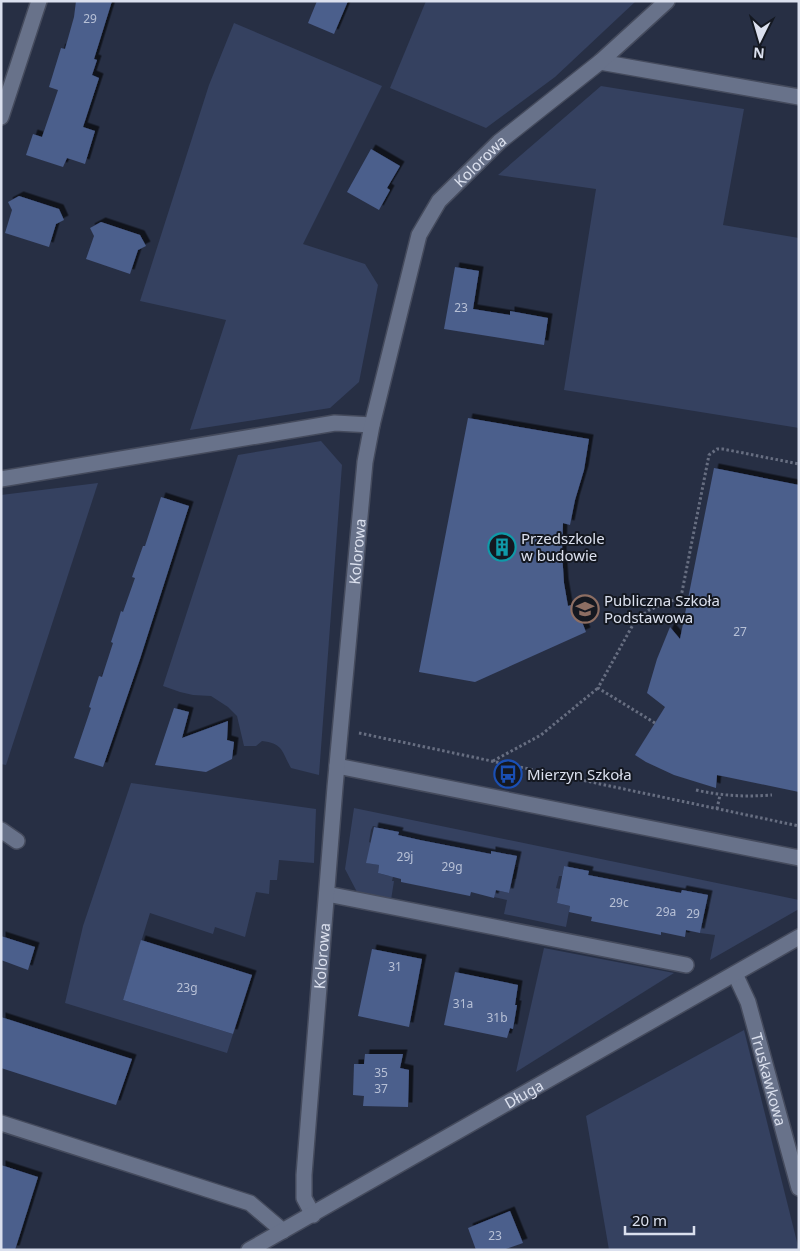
<svg xmlns="http://www.w3.org/2000/svg" width="800" height="1251" viewBox="0 0 800 1251" font-family="'Noto Sans',sans-serif">
<defs>
<filter id="shadow"><feDropShadow dx="4.5" dy="-4.5" stdDeviation="0" flood-color="#0009"/></filter>
</defs>
<rect width="100%" height="100%" fill="#272f44"/>
<g fill="#354160">
<polygon points="426,1 636,1 555,77 486,128 390,88"/>
<polygon points="234,23 382,86 303,244 365,264 378,285 359,382 330,408 190,430 226,320 140,301 209,85"/>
<polygon points="601,86 744,109 723,225 799,238 799,428 564,390 596,189 498,175"/>
<path d="M321,441L342,465L319,775L291,768C282,752 283,743 262,741L256,746H244L237,716L228,707L211,696L193,695L180,692L163,686L238,455Z"/>
<polygon points="98,483 6,765 1,764 1,495"/>
<polygon points="131,783 316,809 314,863 279,860 277,880 270,880 269,894 256,892 245,937 215,927 213,934 150,913 123,1000 233,1034 227,1053 65,1003 83,926"/>
<polygon points="354,808 799,900 799,909 710,960 715,935 700,933 703,918 706,919 709,907 681,893 588,875 589,872 564,866 562,876 559,876 556,888 560,889 557,903 570,906 566,927 504,914 507,900 494,897 496,890 509,893 512,879 516,879 518,867 515,867 517,856 492,851 491,854 398,835 398,832 373,826 371,830 369,842 371,843 367,863 379,865 378,873 389,876 394,873 392,881 394,881 391,900 357,892 345,869"/>
<polygon points="544,948 674,973 516,1072"/>
<polygon points="744,1030 799,1250 609,1250 586,1116"/>
</g>
<g fill="#4b5e8c" filter="url(#shadow)">
<polygon points="76,1 112,1 94,59 97,60 92,75 99,78 83,127 95,131 85,164 67,158 63,167 26,155 33,134 42,137 58,90 49,87 61,48 65,49 74,17"/>
<polygon points="317,1 348,1 334,34 308,23"/>
<polygon points="371,149 400,166 387,188 390,190 379,210 347,192"/>
<polygon points="19,196 59,209 64,220 56,224 49,247 5,233 12,210 8,202"/>
<polygon points="101,222 140,235 146,246 138,250 130,274 86,259 94,236 90,228"/>
<polygon points="455,267 479,271 473,309 510,315 510,311 548,318 544,345 444,329"/>
<polygon points="468,418 589,439 584,470 575,500 570,525 563,523 562,552 564,583 568,606 575,604 586,632 475,682 419,672"/>
<polygon points="714,468 799,485 799,792 717,775 716,788 674,775 646,762 635,755 665,707 647,693 657,659 670,627 680,639"/>
<polygon points="161,497 189,506 140,659 103,767 74,758 91,708 89,707 99,676 102,677 113,643 111,642 116,627 121,611 123,612 135,578 132,577 143,546 145,546"/>
<polygon points="174,708 189,712 182,738 228,721 227,740 234,742 232,759 206,772 155,765"/>
<polygon points="374,827 399,832 398,835 420,840 491,854 491,851 517,856 509,893 496,890 494,898 471,892 470,896 401,882 401,879 378,873 379,865 366,863"/>
<polygon points="564,866 589,871 588,875 681,893 682,890 708,895 700,933 686,930 685,937 661,932 661,935 591,921 592,917 569,912 570,906 557,903"/>
<polygon points="1,936 35,947 28,970 1,960"/>
<polygon points="141,940 252,975 233,1034 123,1000"/>
<polygon points="372,949 422,959 409,1027 358,1016"/>
<polygon points="455,972 518,985 515,1005 517,1005 513,1029 510,1028 507,1038 444,1025"/>
<polygon points="1,1017 132,1059 116,1105 1,1068"/>
<polygon points="365,1054 403,1054 400,1068 409,1070 408,1107 363,1106 364,1096 353,1095 354,1064 364,1064"/>
<polygon points="1,1165 38,1177 15,1250 1,1250"/>
<polygon points="510,1211 523,1243 503,1250 476,1250 468,1228"/>
</g>
<g fill="none" stroke-linecap="round" stroke-linejoin="round">
<g stroke="#454b5d" stroke-width="18">
<g id="minor">
<polyline points="600,62 799,97"/>
<polyline points="1,117 39,1"/>
<polyline points="1,479 335,423 372,425"/>
<polyline points="337,766 799,858"/>
<polyline points="1,830 17,841"/>
<polyline points="327,894 686,965"/>
<path id="s1" d="M735,974L748,1002L799,1188"/>
<polyline points="1,1123 250,1203 283,1231"/>
<path id="s2" d="M313,1215L304,1198V1175L335,787L365,462L372,425L419,235L439,201L499,142L600,62L667,1"/>
<path id="s3" d="M249,1250L799,937"/>
</g>
</g>
<g stroke="#676e81" stroke-width="3" stroke-dasharray="2.5 2.5" stroke-linecap="butt">
<polyline points="655,723 598,688 635,621 649,610 681,597 709,455 717,449 723,449 799,464"/>
<polyline points="359,733 799,826"/>
<polyline points="493,761 541,735 598,688"/>
<path d="M696,790C722,796 745,797 772,795"/>
<polyline points="717,809 720,795"/>
</g>
<use href="#minor" stroke="#68728a" stroke-width="15"/>
</g>
<defs>
<g id="building-ring" transform="scale(1.4375)"><circle r="9.5" fill="#141821" stroke="#0f9aa8" stroke-width="1.5"/><path d="M-4-6H4V6H1V3H-1V6H-4ZM-2.5-4.3h1.7v1.8h-1.7ZM.8-4.3h1.7v1.8H.8ZM-2.5-1h1.7V.8h-1.7ZM.8-1h1.7V.8H.8Z" fill="#0f9aa8"/></g>
<g id="school-ring" transform="scale(1.4375)"><circle r="9.5" fill="#141821" stroke="#8d6e63" stroke-width="1.5"/><path d="M0-5L7-2L0 1L-7-2ZM-4 1L0 2.5L4 1V4Q0 6-4 4Z" fill="#8d6e63"/></g>
<g id="bus-ring" transform="scale(1.4375)"><circle r="9.5" fill="#141821" stroke="#1a4fb4" stroke-width="1.5"/><path d="M-5-6H5V4H4V6H2V4H-2V6H-4V4H-5ZM-3.5-4V0h7V-4ZM-3.5 1.2v1.5H-2V1.2ZM2 1.2v1.5H3.5V1.2Z" fill="#1a4fb4"/></g>
</defs>
<g fill-rule="evenodd">
<use href="#building-ring" x="502" y="547"/>
<use href="#school-ring" x="585" y="609"/>
<use href="#bus-ring" x="508" y="774"/>
</g>
<g text-anchor="middle" dominant-baseline="central" stroke-width="4" stroke-linejoin="round" paint-order="stroke">
<g font-size="12" fill="#b7c0d6">
<text x="90" y="18">29</text>
<text x="461" y="307">23</text>
<text x="740" y="631">27</text>
<text x="405" y="856">29j</text>
<text x="452" y="866">29g</text>
<text x="619" y="902">29c</text>
<text x="666" y="911">29a</text>
<text x="693" y="913">29</text>
<text x="395" y="966">31</text>
<text x="187" y="987">23g</text>
<text x="463" y="1003">31a</text>
<text x="497" y="1017">31b</text>
<text x="381" y="1072">35</text>
<text x="381" y="1088">37</text>
<text x="495" y="1235">23</text>
</g>
<g font-size="15" fill="#dbe0ee" stroke="#141821">
<text stroke="none"><textPath href="#s2" startOffset="1088">Kolorowa</textPath></text>
<text stroke="none"><textPath href="#s2" startOffset="668">Kolorowa</textPath></text>
<text stroke="none"><textPath href="#s2" startOffset="262">Kolorowa</textPath></text>
<text stroke="none"><textPath href="#s1" startOffset="111">Truskawkowa</textPath></text>
<text stroke="none"><textPath href="#s3" startOffset="316">Długa</textPath></text>
</g>
<g font-size="15" fill="#dbe0ee" stroke="#141821" text-anchor="start">
<text x="521" y="538">Przedszkole<tspan x="521" dy="17">w budowie</tspan></text>
<text x="604" y="600">Publiczna Szkoła<tspan x="604" dy="17">Podstawowa</tspan></text>
<text x="527" y="774">Mierzyn Szkoła</text>
</g>
</g>
<rect width="800" height="1251" fill="none" stroke="#dbe0ee" stroke-width="5"/>
<g transform="translate(760 40) rotate(185)" stroke="#141821" stroke-width="4" paint-order="stroke">
<path d="M0-4L9 19L0 12L-9 19Z" fill="#dbe0ee"/>
<text y="-8" font-size="14" font-weight="bold" text-anchor="middle" fill="#dbe0ee">N</text>
</g>
<path d="M625 1226v8h69v-8" fill="none" stroke="#dbe0ee" stroke-width="2.5"/>
<text x="632" y="1226" font-size="15" fill="#dbe0ee" stroke="#141821" stroke-width="4" paint-order="stroke">20 m</text>
</svg>
